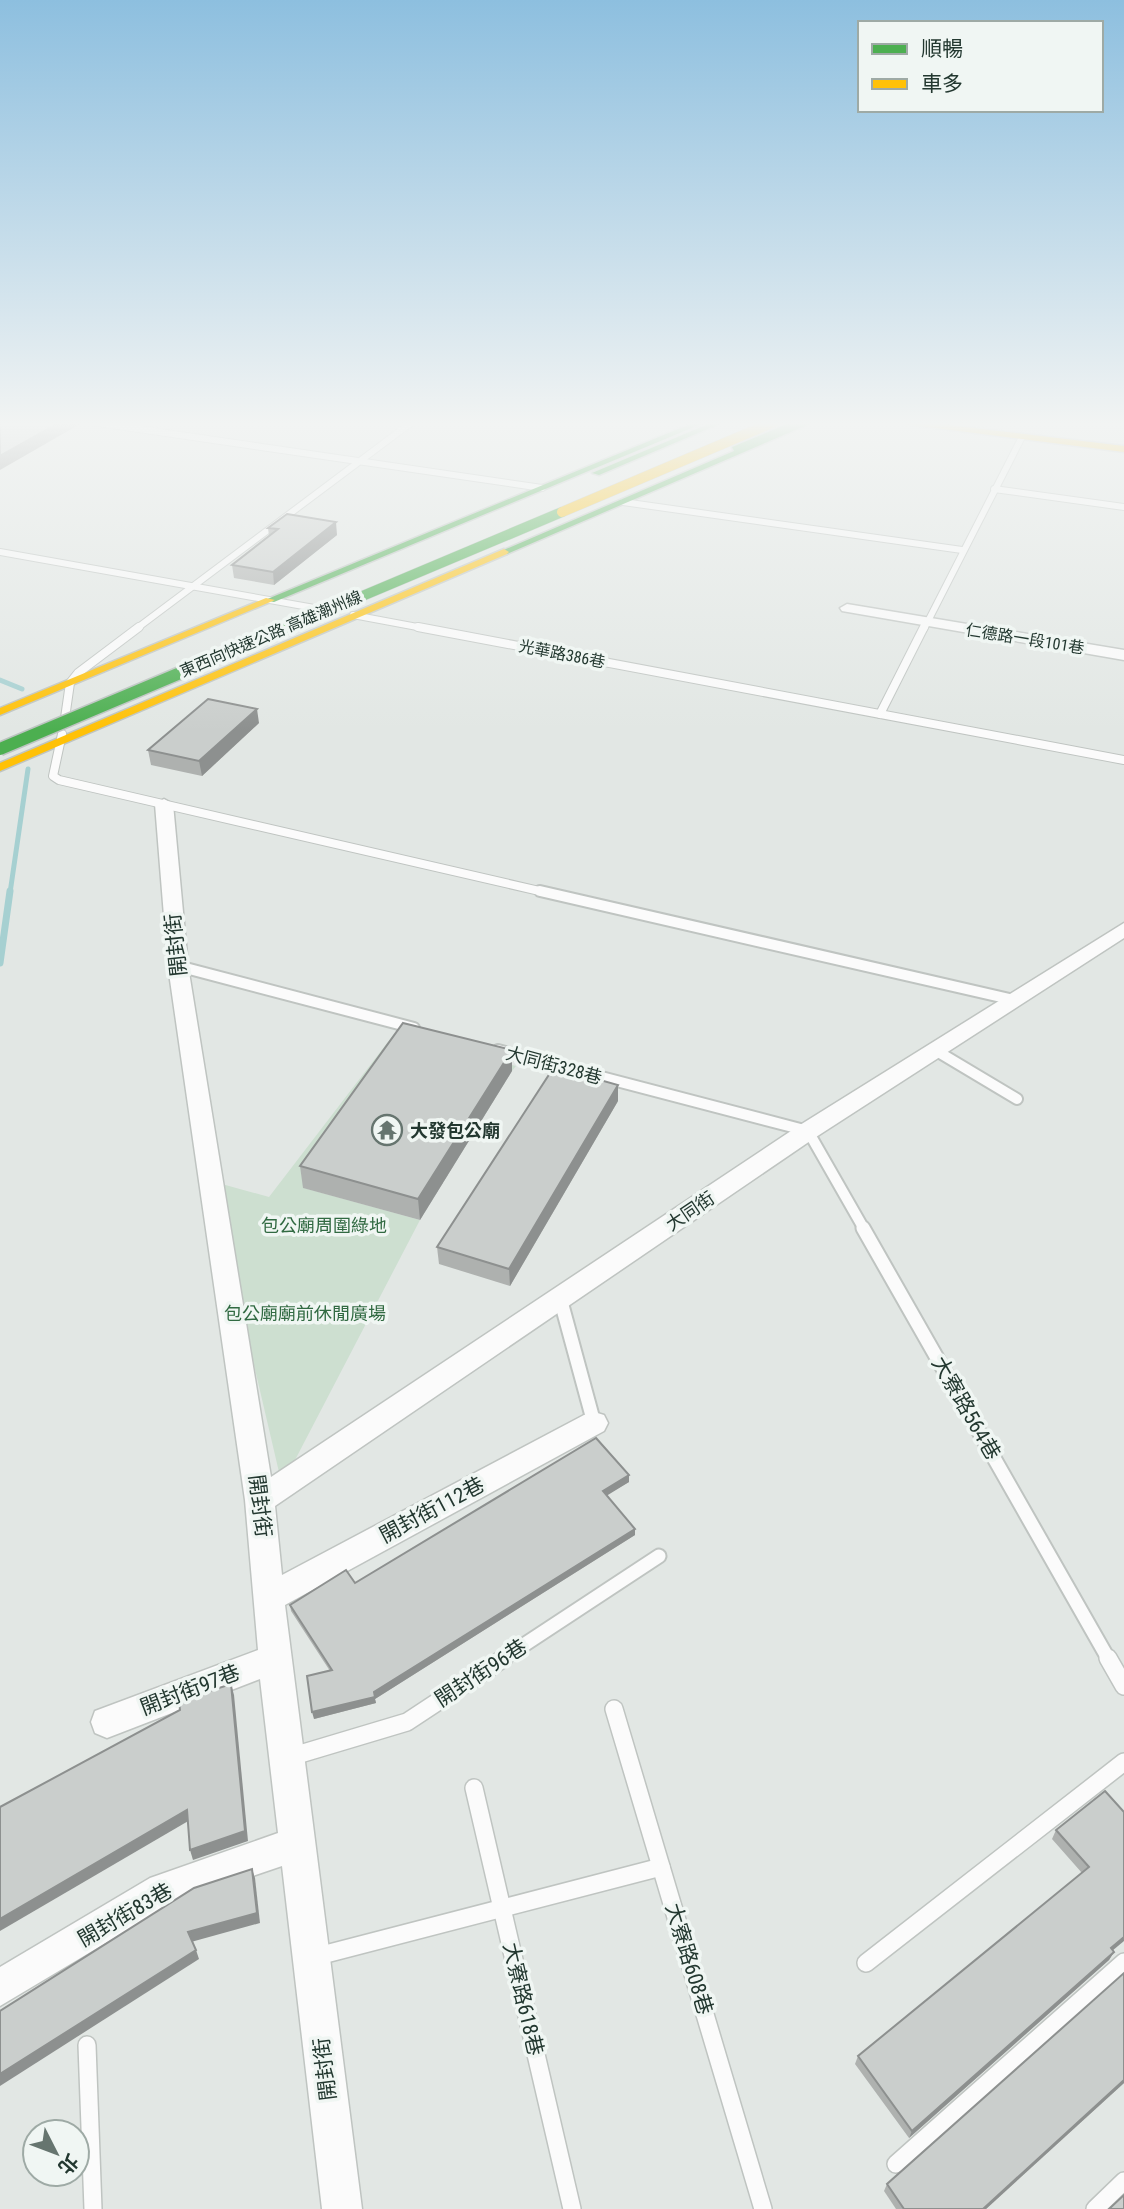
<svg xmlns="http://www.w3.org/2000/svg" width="1124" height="2209" viewBox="0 0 1124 2209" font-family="'Roboto Condensed','Noto Sans TC',sans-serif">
<rect width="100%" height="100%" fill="#e2e7e4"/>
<polygon fill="#cddfd0" points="394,1034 516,1066 512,1071 405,1044 304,1188 420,1220 282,1485 211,1181 269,1197"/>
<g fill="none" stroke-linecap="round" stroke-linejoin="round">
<g stroke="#a6d0d1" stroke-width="5">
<polyline points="0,680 22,689"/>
<polyline points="10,893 28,769"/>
</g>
<polyline stroke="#a6d0d1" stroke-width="7" points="0,963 10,891"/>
<g stroke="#bfc4c1" stroke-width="8">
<g id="lane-far4">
<polyline points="91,422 542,488"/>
<polyline points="994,489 1124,507"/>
<polyline points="623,502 962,550"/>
<polyline points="0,552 320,609"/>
<polyline points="353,615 428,629"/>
<polyline points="136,629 412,422"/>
<polyline points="924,629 1022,437"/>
</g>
</g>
<g stroke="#bfc4c1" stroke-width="10">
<g id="lane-far3">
<polyline points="418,627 1124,760"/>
<polyline points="880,714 924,627"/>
<polyline points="65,718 70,683 78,673 139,627"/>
<polyline points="62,734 53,776 59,780 548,893"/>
</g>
</g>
<g stroke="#bfc4c1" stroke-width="14">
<g id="lane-far2">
<polyline points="540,891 1014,1000"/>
<polyline points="178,966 414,1028"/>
<polyline points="498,1050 808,1131 864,1229"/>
<polyline points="935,1050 1017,1099"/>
</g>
</g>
<g stroke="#bfc4c1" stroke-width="17">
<g id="lane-far1">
<polyline points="863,1228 1109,1660"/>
<polyline points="560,1298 594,1423"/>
<polyline points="501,1660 659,1556"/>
</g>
</g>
<g stroke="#bfc4c1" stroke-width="20">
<g id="lane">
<polyline points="1108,1658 1124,1686"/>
<polyline points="614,1709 763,2209"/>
<polyline points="290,1757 407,1722 504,1658"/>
<polyline points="474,1788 572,2209"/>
<polyline points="318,1956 661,1867"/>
<polyline points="866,1963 1124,1762"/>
<polyline points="87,2045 93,2209"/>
<polyline points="896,2164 1124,1962"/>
<polyline points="1095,2209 1124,2181"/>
</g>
</g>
<g stroke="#bfc4c1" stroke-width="3">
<g id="street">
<polygon points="847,604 1124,650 1124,660 842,611 840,608"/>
<polygon points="164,799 173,804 188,966 271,1477 800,1125 1124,923 1124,938 816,1137 275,1506 282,1575 584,1415 594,1412 604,1415 608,1423 604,1431 285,1605 362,2209 322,2209 282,1866 171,1904 0,2006 0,1967 150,1878 278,1833 260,1679 107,1738 95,1733 91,1722 95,1711 258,1650 245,1500 168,966 155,804"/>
</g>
</g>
<g stroke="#bfc5c2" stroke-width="3">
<g id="fast">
<polygon points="695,422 706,422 274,602 265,600"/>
<polygon points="713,422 724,422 599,475 592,473"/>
<polygon points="792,422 814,422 507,554 499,552 734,451 732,447"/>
</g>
</g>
<g stroke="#bfc5c2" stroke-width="3">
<g id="slow">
<polygon points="900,422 923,422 1124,446 1124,452 904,424"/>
<polygon points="504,549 509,552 507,554 0,771 0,763"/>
<polygon points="266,598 275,600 0,715 0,708"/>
</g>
</g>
<use href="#lane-far4" stroke="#fbfbfb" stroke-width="6"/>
<use href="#lane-far3" stroke="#fbfbfb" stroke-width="8"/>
<use href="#lane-far2" stroke="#fbfbfb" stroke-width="10"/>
<use href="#lane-far1" stroke="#fbfbfb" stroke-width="13"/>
<use href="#lane" stroke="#fbfbfb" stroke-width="17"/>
<use href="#street" fill="#fbfbfb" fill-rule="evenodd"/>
<use href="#fast" fill="#4caf50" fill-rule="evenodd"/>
<use href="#slow" fill="#ffc107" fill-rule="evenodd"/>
<g stroke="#bcc3c0" stroke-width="11" stroke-linecap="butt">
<polyline id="fast-bridge-far1" points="284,629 562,512"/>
</g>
<g stroke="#bcc3c0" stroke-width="15" stroke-linecap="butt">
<polyline id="fast-bridge" points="0,749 289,627"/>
</g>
<g stroke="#bcc3c0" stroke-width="11" stroke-linecap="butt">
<polyline id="slow-bridge" points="562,512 774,422"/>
</g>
<use href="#fast-bridge-far1" stroke="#4caf50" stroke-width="10"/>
<use href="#fast-bridge" stroke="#4caf50" stroke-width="12"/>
<use href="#slow-bridge" stroke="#ffc107" stroke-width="10"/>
</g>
<g fill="#aeb1af">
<polygon points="268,528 337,535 274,585 234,578 232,565 269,536"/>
<polygon points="259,723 202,776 151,765 148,750"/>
<polygon points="512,1071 420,1220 303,1188 300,1166"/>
<polygon points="618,1101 510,1286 439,1264 437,1247"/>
<polygon points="629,1475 629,1482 606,1495 635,1529 635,1535 375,1699 376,1703 314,1719 330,1671 291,1611 290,1605 355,1583"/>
<polygon points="1105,1791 1113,1950 1114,1952 1109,1960 909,2138 855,2064 858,2056 1082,1873 1052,1839 1056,1830"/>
<polygon points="1124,1973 1124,2083 986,2209 896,2209 884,2191 887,2184"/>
</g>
<g fill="#8d908f">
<polygon points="60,422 80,422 80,424 0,470 0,456"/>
<polygon points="336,522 337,535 274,585 273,572"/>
<polygon points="257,709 259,723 202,776 199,761"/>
<polygon points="512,1050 512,1071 420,1220 418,1199"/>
<polygon points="618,1085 618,1101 510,1286 509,1269"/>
<polygon points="629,1475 629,1482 603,1498 603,1491"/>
<polygon points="635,1529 635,1535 375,1699 376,1703 314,1719 312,1712"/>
<polygon points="231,1684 234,1695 248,1841 193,1860 190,1850"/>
<polygon points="187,1810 190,1820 0,1931 0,1919"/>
<polygon points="252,1869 255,1878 260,1923 191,1942 188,1932"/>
<polygon points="1124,1937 1124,1941 1106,1956 1111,1948"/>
<polygon points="196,1950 199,1959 0,2086 0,2074"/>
<polygon points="1114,1952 1109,1960 909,2138 912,2131"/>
<polygon points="1124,2080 1124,2083 986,2209 983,2209"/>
</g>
<g fill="#cacecc" stroke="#8d908f" stroke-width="2">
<polygon points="0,422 60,422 0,456"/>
<polygon points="287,514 336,522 273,572 232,565 278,529 268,528"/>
<polygon points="208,699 257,709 199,761 148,750"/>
<polygon points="403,1023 512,1050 418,1199 300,1166"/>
<polygon points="554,1067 618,1085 509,1269 437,1247"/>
<polygon points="596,1438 629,1475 603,1491 635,1529 374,1692 375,1697 312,1712 307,1676 332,1670 290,1605 346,1570 355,1583"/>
<polygon points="231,1684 245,1831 190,1850 187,1810 0,1919 0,1807 180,1710 179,1701"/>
<polygon points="1105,1791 1124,1812 1124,1937 1111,1948 1114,1952 912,2131 858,2056 1089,1867 1056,1830"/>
<polygon points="252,1869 257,1913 188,1932 196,1950 0,2074 0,2011 194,1888"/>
<polygon points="1124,1973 1124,2080 983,2209 904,2209 887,2184"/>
<polygon points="1124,2195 1124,2209 1109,2209"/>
</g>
<linearGradient id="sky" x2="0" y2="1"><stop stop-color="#8dbfdf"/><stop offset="0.58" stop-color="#f2f4f3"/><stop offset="1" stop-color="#f2f4f3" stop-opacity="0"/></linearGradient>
<rect width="1124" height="731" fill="url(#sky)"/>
<defs>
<g id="temple-ring" transform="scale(1.575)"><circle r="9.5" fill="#f0f6f3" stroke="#66756f" stroke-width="1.5"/><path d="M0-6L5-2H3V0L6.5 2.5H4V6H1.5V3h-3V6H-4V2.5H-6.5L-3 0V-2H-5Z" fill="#66756f"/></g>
</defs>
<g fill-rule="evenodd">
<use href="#temple-ring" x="387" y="1130"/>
</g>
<g text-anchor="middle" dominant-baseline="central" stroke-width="7" stroke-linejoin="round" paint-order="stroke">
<g font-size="16" fill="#233830" stroke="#f0f6f3">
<text transform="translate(271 634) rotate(-23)">東西向快速公路 高雄潮州線</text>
<text transform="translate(1025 639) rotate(9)">仁德路一段101巷</text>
<text transform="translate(562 654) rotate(11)">光華路386巷</text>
</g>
<g font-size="18" fill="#233830" stroke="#f0f6f3">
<text transform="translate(554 1065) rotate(15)">大同街328巷</text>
<text transform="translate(690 1211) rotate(-34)">大同街</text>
</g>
<g font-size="18" font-weight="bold" fill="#233830" stroke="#f0f6f3" text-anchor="start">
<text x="410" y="1130">大發包公廟</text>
</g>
<g font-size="18" fill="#316a42" stroke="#f0f6f3">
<text x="324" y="1225">包公廟周圍綠地</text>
<text x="305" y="1313">包公廟廟前休閒廣場</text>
</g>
<g font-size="21" fill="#233830" stroke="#f0f6f3">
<text transform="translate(176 945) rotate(-96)">開封街</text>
<text transform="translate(966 1408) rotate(60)">大寮路564巷</text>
<text transform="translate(260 1506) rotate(83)">開封街</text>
<text transform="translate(432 1510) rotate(-28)">開封街112巷</text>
<text transform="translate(481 1673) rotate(-33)">開封街96巷</text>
<text transform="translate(190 1690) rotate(-21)">開封街97巷</text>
<text transform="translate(125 1915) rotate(-30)">開封街83巷</text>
<text transform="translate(689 1959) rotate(73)">大寮路608巷</text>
<text transform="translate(523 1999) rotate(77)">大寮路618巷</text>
<text transform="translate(325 2069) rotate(-97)">開封街</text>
</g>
</g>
<rect x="858" y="21" width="245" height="91" fill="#f0f6f3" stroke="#9eaaa5" stroke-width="2"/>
<rect x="872" y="44" width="35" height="10" fill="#4caf50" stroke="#9eaaa5" stroke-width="2"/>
<text x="921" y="56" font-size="21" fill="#233830">順暢</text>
<rect x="872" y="79" width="35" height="10" fill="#ffc107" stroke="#9eaaa5" stroke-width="2"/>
<text x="921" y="91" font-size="21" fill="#233830">車多</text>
<g transform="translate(56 2153) rotate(132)"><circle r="33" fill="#f0f6f3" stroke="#9eaaa5" stroke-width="2"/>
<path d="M0-5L12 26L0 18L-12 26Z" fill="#66756f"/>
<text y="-10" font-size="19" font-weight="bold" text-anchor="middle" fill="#233830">北</text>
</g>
</svg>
